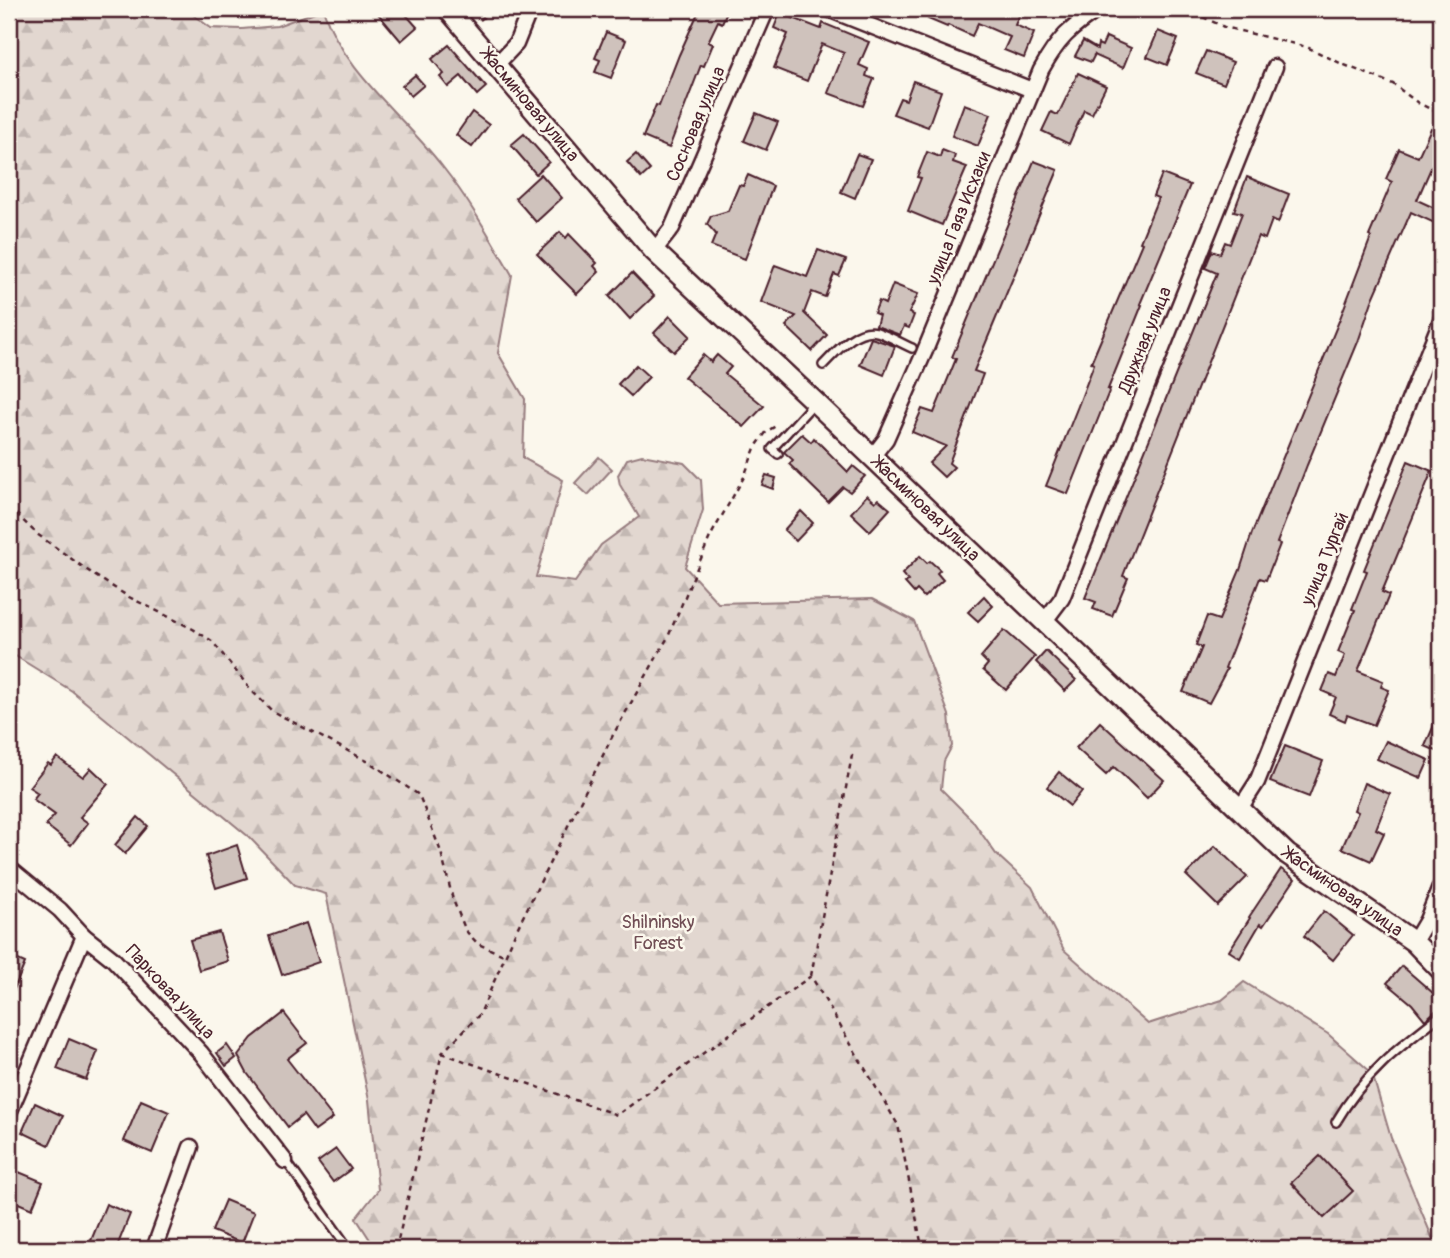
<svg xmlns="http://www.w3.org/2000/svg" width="1450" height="1258" viewBox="0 0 1450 1258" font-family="Pangolin,sans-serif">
<defs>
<pattern id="forest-firs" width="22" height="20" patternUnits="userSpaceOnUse" patternTransform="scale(1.75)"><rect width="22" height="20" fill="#e2d7d0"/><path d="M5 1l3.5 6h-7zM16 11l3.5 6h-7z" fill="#c3b8b3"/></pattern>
</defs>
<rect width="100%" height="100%" fill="#fbf7ec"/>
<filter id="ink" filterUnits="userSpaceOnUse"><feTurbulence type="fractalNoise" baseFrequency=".0143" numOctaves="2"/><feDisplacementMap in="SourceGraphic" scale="14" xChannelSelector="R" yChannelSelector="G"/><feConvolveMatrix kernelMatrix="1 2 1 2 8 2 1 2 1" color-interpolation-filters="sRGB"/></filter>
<g filter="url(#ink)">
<path fill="url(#forest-firs)" stroke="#967b7e" stroke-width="2" d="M9,9H185L211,28L242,29L277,26L323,9C344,73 402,114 442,166C469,200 490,237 512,275L498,353L525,399L523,458L563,480L536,577L575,582L601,545L639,517L620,485L618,475L627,459L642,455L684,463L701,480L703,510L685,567L718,603L872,599L914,621L949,715L952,746L944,761L941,789L972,820L996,854L1032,887L1064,950L1148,1024L1222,1000L1244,982L1328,1034L1372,1073L1391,1138L1437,1249H376L356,1218L378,1190L369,1100L326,894L295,885L249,837L72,691L9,652Z"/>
<polygon fill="#e2d7d0" stroke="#967b7e" stroke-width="2" points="599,457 612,469 588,495 575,483"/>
<g fill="#cfc2bc" stroke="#4a1f2b" stroke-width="2">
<polygon points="374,9 401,9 417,27 401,41"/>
<polygon points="689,9 728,9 722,23 718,21 708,42 713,44 704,66 701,65 669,148 643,137 656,105 659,106 679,55 698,13"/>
<polygon points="932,9 1014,9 1021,11 1015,25 1034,33 1024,58 1004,50 1010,37 978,23 972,36 948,25 947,27 928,19"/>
<polygon points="780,13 821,29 823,23 869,42 859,65 868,69 866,76 874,79 863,106 828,93 844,53 822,44 807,81 774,68 788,34 774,28"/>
<polygon points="1158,31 1178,39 1167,65 1147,57"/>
<polygon points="606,32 626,40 611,78 595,72 600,60 595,58"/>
<polygon points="1106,37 1131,48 1123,68 1094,55 1095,54 1091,62 1075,56 1083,41 1097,49 1098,44 1102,46"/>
<polygon points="449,45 486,87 477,95 461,76 448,87 440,77 444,74 432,59"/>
<polygon points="1206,51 1233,62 1224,84 1196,73"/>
<polygon points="1078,73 1106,86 1092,114 1084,110 1069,144 1042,131 1051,112 1058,115"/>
<polygon points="415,75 424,85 411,96 402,86"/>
<polygon points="913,81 941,91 928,127 893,114 900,98 906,100"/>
<polygon points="964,104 991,114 978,146 952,136"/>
<polygon points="472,112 489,125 472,147 456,135"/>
<polygon points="756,113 778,122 766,150 744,141"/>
<polygon points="1431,128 1441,132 1441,145 1417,200 1441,211 1441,226 1411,212 1372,301 1358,342 1307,465 1277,543 1280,544 1266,580 1260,578 1225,668 1227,669 1209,703 1183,692 1202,647 1196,645 1207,616 1219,620 1240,570 1252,533 1339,321 1371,237 1369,236 1392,182 1386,179 1399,149 1418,157"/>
<polygon points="524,134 549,162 536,174 511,145"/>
<polygon points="942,150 955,155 953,162 967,167 942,225 908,211 921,178 917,177 927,152 940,157"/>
<polygon points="636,154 650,170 641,178 627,162"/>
<polygon points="857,154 871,159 855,198 841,192"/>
<polygon points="1034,161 1058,170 974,371 983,374 949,463 954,467 944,477 929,463 946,446 912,432 922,409 934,413 956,359 952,357"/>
<polygon points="541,174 562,198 536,222 515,198"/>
<polygon points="1162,174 1190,185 1140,304 1142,305 1108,389 1110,389 1068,494 1046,486 1078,406 1094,364 1091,363 1142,243 1140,242 1158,198 1153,196"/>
<polygon points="748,175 773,186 745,259 711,246 716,234 707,224 711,216 728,211 739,185 743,186"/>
<polygon points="1247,177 1289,194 1278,223 1272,220 1265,239 1258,236 1123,576 1128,578 1112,616 1093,609 1096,602 1085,598 1217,273 1205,268 1212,251 1220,254 1225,242 1230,244 1242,213 1234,211"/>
<polygon points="560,232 566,238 569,234 597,263 594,266 599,272 577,294 537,254"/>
<polygon points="818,250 846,260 839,276 834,274 825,297 812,292 804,313 827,335 812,351 786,326 796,316 761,302 775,265 807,277"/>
<polygon points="632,273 654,296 630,319 609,296"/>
<polygon points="893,284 918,294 909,313 914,315 909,328 904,326 900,335 876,326 879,315 874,313 879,301 885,304"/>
<polygon points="670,316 690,336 674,352 654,333"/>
<polygon points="871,338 895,346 884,375 860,365"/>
<polygon points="703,355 711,362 717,355 731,367 725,374 764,406 744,427 684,377"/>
<polygon points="636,365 649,377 631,396 618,384"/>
<polygon points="802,434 811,442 814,438 848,472 853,466 865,476 850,492 843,487 828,502 789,464 793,460 784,452"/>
<polygon points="1408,461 1432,471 1382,592 1389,595 1358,671 1383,681 1381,687 1389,690 1374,725 1347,715 1345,721 1329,714 1336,697 1322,691 1329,674 1336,677 1345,655 1338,652 1355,610 1352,609 1367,571 1364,570"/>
<polygon points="766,475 776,478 773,489 762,485"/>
<polygon points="867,495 875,502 878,499 890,509 870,531 851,513"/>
<polygon points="801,511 813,523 796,541 784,530"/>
<polygon points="920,556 927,563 930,561 940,570 937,573 943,580 924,597 917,590 914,593 905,583 908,581 902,574"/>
<polygon points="984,596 993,606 978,621 968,612"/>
<polygon points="1004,630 1035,657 1006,690 983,670 988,664 981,657"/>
<polygon points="1046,651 1076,680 1065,691 1036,662"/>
<polygon points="1441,709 1441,753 1425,746"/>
<polygon points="1100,722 1164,780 1147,798 1114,767 1106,775 1076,748"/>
<polygon points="1386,741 1429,760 1421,778 1377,759"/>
<polygon points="1285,746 1323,761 1309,797 1270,782"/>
<polygon points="57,757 83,777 91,768 108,784 80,817 88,823 71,845 46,825 55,815 33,799 38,793 29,787 48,763 51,765"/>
<polygon points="1059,772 1082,791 1070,806 1047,787"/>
<polygon points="1364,783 1390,794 1376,829 1384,833 1371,861 1342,848 1358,812 1354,810"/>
<polygon points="138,817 148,826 125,854 115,845"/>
<polygon points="237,845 247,878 216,888 206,856"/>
<polygon points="1215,846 1247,877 1218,906 1186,875"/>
<polygon points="1281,869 1295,879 1263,926 1260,924 1240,958 1229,951 1250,918 1249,917"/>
<polygon points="1324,911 1353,935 1333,960 1304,936"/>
<polygon points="306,923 319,962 282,975 269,936"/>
<polygon points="219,932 228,961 199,970 190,940"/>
<polygon points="9,956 25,963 9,1001"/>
<polygon points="1402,966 1441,1000 1441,1006 1425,1020 1412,1004 1387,983"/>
<polygon points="284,1013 307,1043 287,1059 333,1118 315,1131 303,1115 288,1127 247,1073 238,1056 252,1038"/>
<polygon points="69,1039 98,1051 86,1080 57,1069"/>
<polygon points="227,1045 236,1058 226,1066 217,1053"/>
<polygon points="141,1100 169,1112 152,1153 124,1141"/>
<polygon points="35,1103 63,1116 49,1145 22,1132"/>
<polygon points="336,1149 351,1169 333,1182 318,1162"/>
<polygon points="1320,1156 1353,1191 1324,1218 1291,1183"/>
<polygon points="14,1170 43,1182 32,1209 9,1199 9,1184"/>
<polygon points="225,1200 254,1212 242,1243 212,1231"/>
<polygon points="106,1204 130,1214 116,1249 105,1249 90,1243"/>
</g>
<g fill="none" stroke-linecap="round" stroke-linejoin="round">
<g stroke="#4a1f2b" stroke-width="12">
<g id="lane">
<polyline points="1066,9 1079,22"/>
<polyline points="1184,9 1193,12"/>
<path d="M823,365C836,352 856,327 877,332C889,336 901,343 912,348"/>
<polyline points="778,454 772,449 814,403"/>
<path d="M1336,1122C1364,1074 1398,1048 1441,1015"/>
<polyline points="286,1161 349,1249"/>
</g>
</g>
<g stroke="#4a1f2b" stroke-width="19">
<g id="street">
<polyline points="828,9 1032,90"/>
<polyline points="496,65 516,44 530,9"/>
<polyline points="654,251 672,228 767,9"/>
<path d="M872,457L886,439L924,353L1041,70C1058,39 1070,28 1099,9"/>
<polyline points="1044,622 1062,598 1275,67"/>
<polyline points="1239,810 1257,782 1441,320"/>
<polyline points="9,868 60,910 84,936 113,959 201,1053 285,1161"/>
<polyline points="1414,942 1427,920 1441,885"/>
<polyline points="9,1113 84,936"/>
<polyline points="154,1249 191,1147"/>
</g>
</g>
<g stroke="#4a1f2b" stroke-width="24">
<polyline id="secondary" points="448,9 654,251 815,402 1287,854 1414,942 1441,970"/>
</g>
<g stroke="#4a1f2b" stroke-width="2.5" stroke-dasharray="5 5" stroke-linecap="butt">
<polyline points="423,14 429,9"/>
<polyline points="1203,17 1224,27 1307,47 1342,64 1393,84 1418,103 1441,114"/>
<polyline points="480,20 491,11"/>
<polyline points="9,507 37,534 94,575 129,597 193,629 212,641 251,690 272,711 369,762 419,795 441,852 453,900 466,931 478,944 506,956"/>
<polyline points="811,976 853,750"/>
<polyline points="442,1053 617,1115 811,976 898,1125 922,1247 920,1249"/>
<polyline points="396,1249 442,1053 480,1014 515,933 613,735 668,637 710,537 744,477 755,448 767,431 778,425"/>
</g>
<use href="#lane" stroke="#fbf7ec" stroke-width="7"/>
<use href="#street" stroke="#fbf7ec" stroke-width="14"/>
<use href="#secondary" stroke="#fbf7ec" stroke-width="19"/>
</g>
</g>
<g text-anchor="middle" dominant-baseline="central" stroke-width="5" stroke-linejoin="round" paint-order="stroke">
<g font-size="18" fill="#4a1f2b" stroke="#fbf7ec">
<text transform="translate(530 105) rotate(50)">Жасминовая улица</text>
<text transform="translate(696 124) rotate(-67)">Сосновая улица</text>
<text transform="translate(959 218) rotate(-68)">улица Гаяз Исхаки</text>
<text transform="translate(1145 340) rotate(-68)">Дружная улица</text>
<text transform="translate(926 509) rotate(44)">Жасминовая улица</text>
<text transform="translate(1325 559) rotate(-68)">улица Тургай</text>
<text transform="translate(1343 892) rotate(35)">Жасминовая улица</text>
<text transform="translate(170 992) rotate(47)">Парковая улица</text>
</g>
<g font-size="18" fill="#704d54" stroke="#fbf7ec">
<text x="658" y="922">Shilninsky<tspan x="658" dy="21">Forest</tspan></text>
</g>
</g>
<rect width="1450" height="1258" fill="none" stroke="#fbf7ec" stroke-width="35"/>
<rect x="18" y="18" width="1415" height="1223" fill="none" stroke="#4a1f2b" stroke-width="2.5" filter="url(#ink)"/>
</svg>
